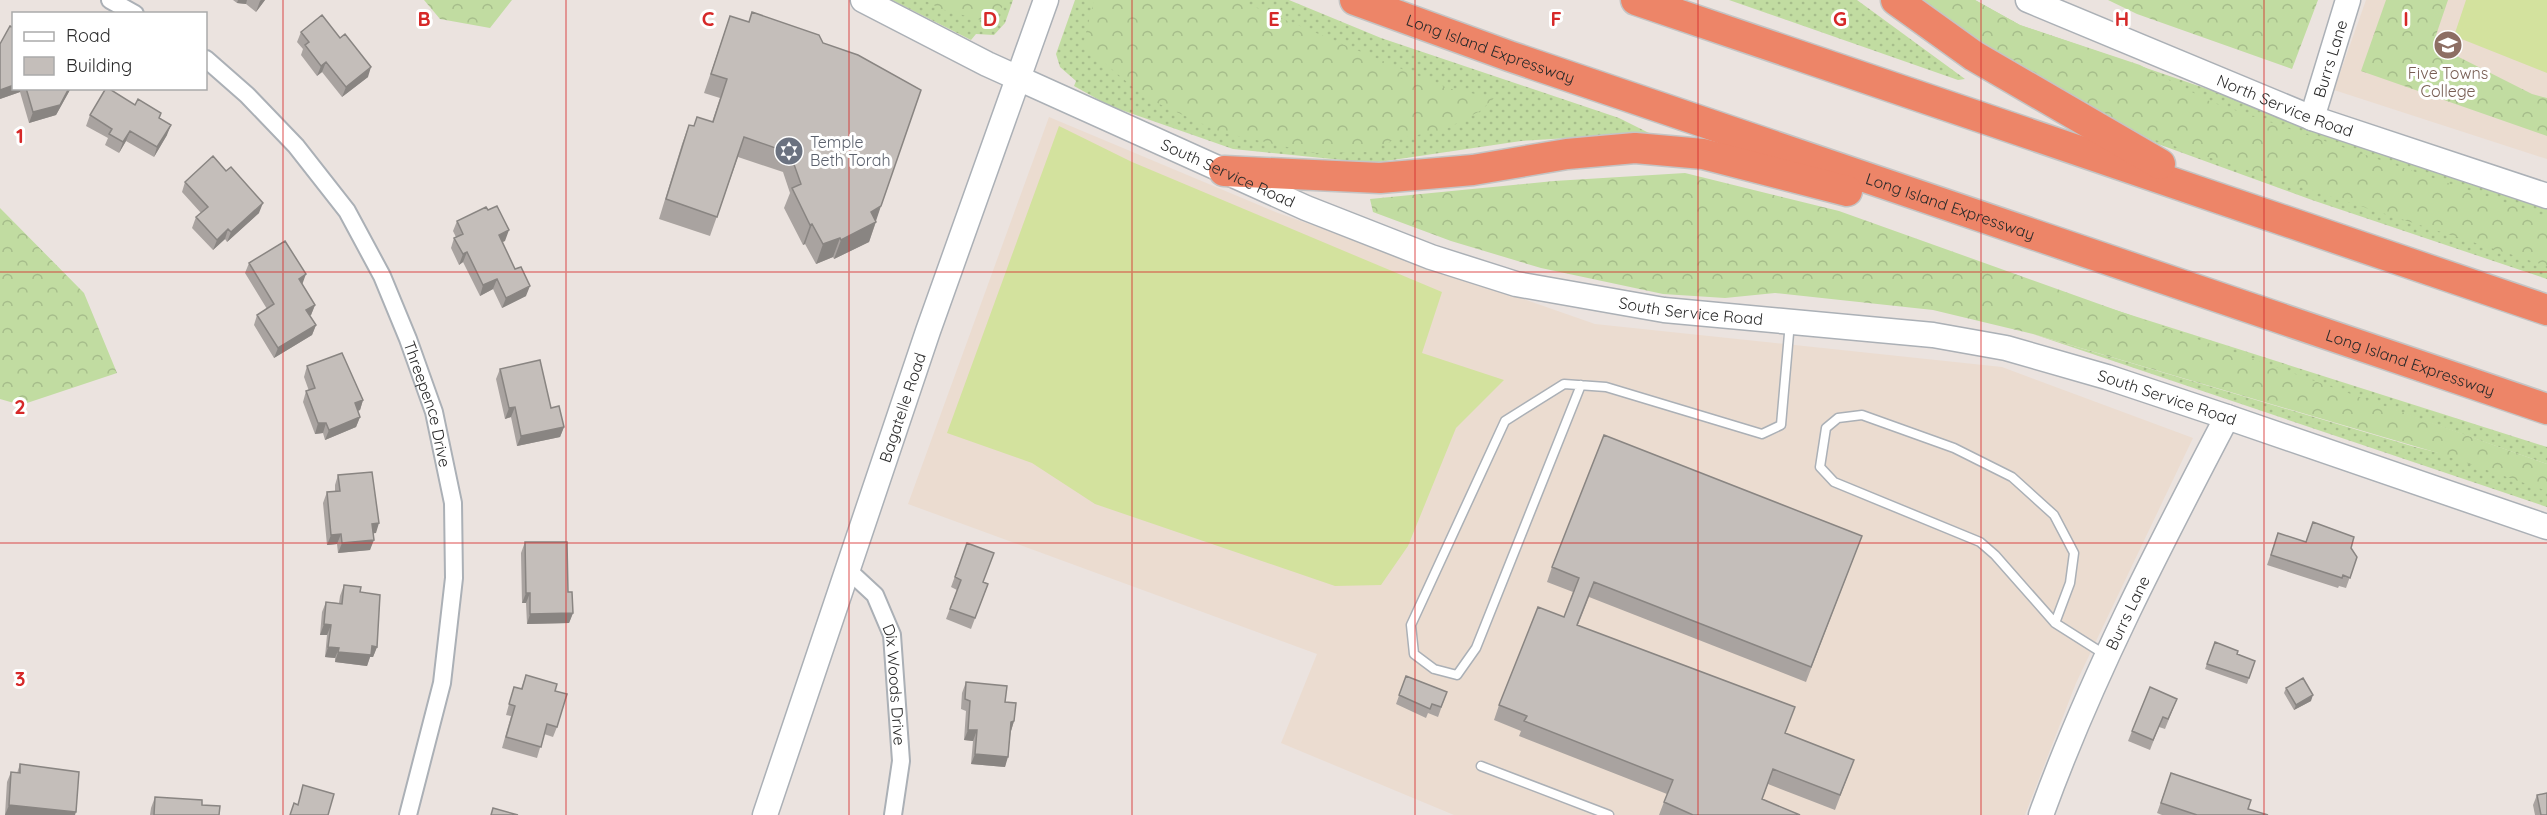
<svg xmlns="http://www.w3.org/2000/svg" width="2547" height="815" viewBox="0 0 2547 815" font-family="Quicksand,sans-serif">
	<defs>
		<pattern id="grass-dots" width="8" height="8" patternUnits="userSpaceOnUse" patternTransform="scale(1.5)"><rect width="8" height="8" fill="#c1dca1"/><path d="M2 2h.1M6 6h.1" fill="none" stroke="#a6bd8b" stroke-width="1.8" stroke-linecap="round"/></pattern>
		<pattern id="forest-crowns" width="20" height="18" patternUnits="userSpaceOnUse" patternTransform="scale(1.5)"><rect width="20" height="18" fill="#c1dca1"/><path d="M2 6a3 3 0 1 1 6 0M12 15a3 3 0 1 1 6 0" fill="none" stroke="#a6bd8b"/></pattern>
	</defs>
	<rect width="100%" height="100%" fill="#ebe3df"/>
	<path fill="#ebdcd0" d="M2366 0H2547V159L2334 90Z
		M1049 117 1278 213 1595 324 2002 367 2193 438 2076 683 2025 815H1454L1281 743 1317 654 908 504Z"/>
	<path fill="url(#grass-dots)" d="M892 0H1013L1005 23 994 35 976 34 971 40Z
		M1075 0H1289L1381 38 1619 118 1649 133 1521 141 1372 163 1233 149 1110 106 1074 86 1076 81 1060 67 1056 54Z
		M1729 0H1857L1965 79 1958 80Z
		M1975 0 2020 25 2547 205V279L2312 200 2158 144 1926 14Z
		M2071 296 2547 447V464Z
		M2033 334 2415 447 2547 479V507Z"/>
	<path fill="url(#forest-crowns)" d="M424 0H512L490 28 440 19Z
		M924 0H1009L988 22 941 9Z
		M1094 0H1238L1447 88 1494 98 1480 111 1444 130 1396 139 1366 152 1314 153 1220 132 1146 98 1083 45Z
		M1908 0H1975L2020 25 2140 65 2211 102 2547 217V266L2146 137 1926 14Z
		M2108 0H2318L2292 69 2137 14Z
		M2386 0H2448L2433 44 2532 94 2547 98V136L2361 71Z
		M1685 173 1839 211 2547 464V491L2438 453 2033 334 1933 310 1775 293 1725 298 1663 294 1541 268 1451 241 1373 212 1370 199 1554 181Z
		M0 208 84 293 117 373 21 405 0 399Z"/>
	<path fill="#d3e29e" d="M2466 0H2547V73L2454 36Z
		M1059 126 1132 162 1442 292 1422 353 1504 380 1456 428 1408 546 1381 585 1335 586 1095 504 1032 463 947 433Z"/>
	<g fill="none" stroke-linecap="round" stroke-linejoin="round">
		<g stroke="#abb0b6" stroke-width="11">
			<path id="lane" d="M1581 385 1476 648 1457 675 1434 669 1414 654 1411 625 1505 421 1564 384 1606 387 1762 434 1781 425 1790 322
				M2055 623 2070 583 2074 553 2054 515 2012 477 1954 448 1862 415 1838 418 1826 428 1820 467 1834 482 1980 542 1995 555 2055 623 2104 654
				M1481 766 1609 815"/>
		</g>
		<g stroke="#abb0b6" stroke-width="20">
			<g id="street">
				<path d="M110 0 135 14"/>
				<path id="s1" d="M206 59 247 95 296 146 347 211 382 276 408 339 434 412 453 503 454 578 442 683 408 815"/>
				<path id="s2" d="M848 570 875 595 892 635 901 761 893 815"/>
			</g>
		</g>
		<g stroke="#abb0b6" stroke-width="27">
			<g id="secondary">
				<path id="s3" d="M863 0 987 64 1306 208 1431 257 1516 284 1664 310 1933 335 2006 348 2107 377 2227 417 2547 527"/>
				<path id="s4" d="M2028 0 2312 118 2547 196"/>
				<path id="s5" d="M2312 118 2348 0"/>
				<path id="s6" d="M765 815 928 331 1046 0"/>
				<path id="s7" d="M2041 815C2091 677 2159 547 2227 417"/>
			</g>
		</g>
		<g stroke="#c4c4c4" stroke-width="33">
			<g id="highway">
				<path id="s8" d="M1355 0 1509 56 2547 409"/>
				<path d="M1636 0 2547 310"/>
				<path d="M1896 0 1974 56 2160 164"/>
				<path d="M1224 171 1380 178 1473 170 1567 154 1635 148 1703 154 1847 191"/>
			</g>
		</g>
		<use href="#lane" stroke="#fff" stroke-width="8"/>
		<use href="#street" stroke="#fff" stroke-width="16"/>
		<use href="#secondary" stroke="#fff" stroke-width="24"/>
		<use href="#highway" stroke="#ed8568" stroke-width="30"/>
	</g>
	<path fill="#a9a3a0" d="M233 0H265L256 12 246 4 237 3Z
		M730 16 875 221 876 222 869 242 834 259 833 257 816 264 805 244 803 245 784 208 790 193 783 172 738 157 710 236 659 219 682 144 689 125 694 126 712 122 720 98 704 93Z
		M301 32 368 77 342 97 322 72 317 76 301 55 303 49 297 42Z
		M0 44 14 88H71L56 115 29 123 20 92 0 99Z
		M135 105 160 118 167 135 154 157 126 141 119 153 105 145 108 138 86 126 90 115Z
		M185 182 259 213 227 242 225 239 213 250 192 228 196 217 201 213 182 192Z
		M457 221 505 241 502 242 526 296 502 308 493 289 480 296 463 262 459 265 451 248 454 238 456 237 453 231Z
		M249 263 302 284 315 305 311 315H310L316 325 312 335 274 358 254 325 257 315 267 309 245 273Z
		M307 366 363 400 360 410 358 411 360 417 356 427 325 440 323 433 315 434 303 402 306 391H309L304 377Z
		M500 369 551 408 564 427 560 437 517 446 511 417 505 419 496 379Z
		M338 475 376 533H373L370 550 338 553 337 544 327 545 323 503 327 492 335 491V485Z
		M2278 533 2306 542 2351 548 2357 557 2346 588 2339 586 2338 588 2267 565Z
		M1862 536 1806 682 1589 597 1578 625 1785 734 1854 760 1835 810 1768 784 1762 799 1800 815H1659L1667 794 1519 736 1521 731 1494 720 1499 705 1564 617 1573 592 1547 582 1552 567Z
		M525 542 568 592 573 613 569 623 527 624 526 603H522L521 553Z
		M967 543 983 582 988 584 971 629 946 619 957 590 951 587Z
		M344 585 360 592 377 647 373 657H370L367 666 335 662V658L325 657 327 635H320L322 612 326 602 339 603 340 596Z
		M2215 642 2237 654 2255 661 2247 684 2205 669Z
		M526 675 555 691 557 727 553 737 544 734 537 758 502 748 511 716 506 715 511 697 514 687 521 689Z
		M1406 676 1447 692 1438 717 1428 713 1426 718 1396 704Z
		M966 682 1005 702 1014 721 1011 731 1005 767 971 764 973 741 964 740 966 711 961 709 962 693Z
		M2286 688 2311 701 2294 710 2284 693Z
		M2177 699 2165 729 2159 727 2150 750 2128 741 2132 731Z
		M20 764 75 815H5L7 782 11 772 17 773Z
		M2171 773 2248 809 2268 815H2162L2157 813Z
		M2537 795 2547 815H2535L2533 805Z
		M155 797 202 805 219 815H150L151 808Z"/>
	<path fill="#898582" d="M238 0H247L246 4 237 3Z
		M261 0H265L256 12 260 1Z
		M326 62 322 72 317 76 321 66Z
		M371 67 368 77 342 97 346 87Z
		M14 85V88H21L20 92 0 99V90Z
		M69 88H71L56 115 29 123 33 112Z
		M171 125 167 135 154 157 157 147Z
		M130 131 126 141 119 153 123 142Z
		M263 203 259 213 227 242 231 232Z
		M881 206 869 242 834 259 841 240 871 212Z
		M812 224 805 244 803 245 810 225Z
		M228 229 225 239 213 250 217 240Z
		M509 230 505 241 495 245 499 235Z
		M840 238 833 257 816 264 823 244Z
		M467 252 463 262 459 265 463 254Z
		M306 274 302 285 299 279Z
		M497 279 493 289 480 296 483 285Z
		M530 286 526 296 502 308 506 298Z
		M315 305 311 315 303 320 306 310Z
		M316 325 312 335 274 358 278 348Z
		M363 400 360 410 351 413 355 403Z
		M515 407 511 417 505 419 509 408Z
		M360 417 356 427 325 440 329 430Z
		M318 423H326L323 433 315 434Z
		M564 427 560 437 517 446 521 436Z
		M379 523 376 533 369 534 372 524Z
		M341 534 337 544 327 545 331 535Z
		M374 540 370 550 338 553 342 543Z
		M526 593H530L526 603H522Z
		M573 613 569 623 527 624 530 614Z
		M324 624 331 625 327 635H320Z
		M372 646 377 647 373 657H370L367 666 335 662 338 652Z
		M328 647 339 648 335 658 325 657Z
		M2313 695 2311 701 2294 710 2296 705Z
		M1014 721 1011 731V722Z
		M968 730H977L973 741 964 740Z
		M975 754 1008 757 1005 767 971 764Z
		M9 805 76 812 75 815H5Z"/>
	<path fill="#c4beba" stroke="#898582" stroke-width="1.5" d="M752 12 819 35 823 43 858 55 921 90 881 206 871 212 876 222 841 240 840 238 823 244 812 224 810 225 792 188 801 184 790 153 744 137 717 217 666 199 689 125 694 126 697 117 713 122 727 79 711 74 730 16 749 22Z
		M322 15 340 38 345 34 371 67 346 87 326 62 321 66 305 45 309 42 301 32Z
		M10 26 14 28V85L0 90V44Z
		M26 88H69L60 105 33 112Z
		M106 88H108L135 105 138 99 161 113 159 118 171 125 157 147 130 131 123 142 109 134 112 129 90 115Z
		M213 156 226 171 231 167 263 203 231 232 228 229 217 240 196 217 208 207 185 182Z
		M497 206 509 230 499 235 515 269 521 267 530 286 506 298 497 279 483 285 467 252 463 254 454 238 463 234 457 221 486 207 488 210Z
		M285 241 306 274 299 279 315 305 306 310 316 325 278 348 257 315 274 304 249 263Z
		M342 353 363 400 355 403 360 417 329 430 326 423H318L306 391 315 388 307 366Z
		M540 360 551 408 559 406 564 427 521 436 515 407 509 408 500 369Z
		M1604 435 1862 536 1811 667 1594 582 1577 625 1795 707 1785 733 1854 760 1840 795 1773 769 1762 799 1800 815H1693L1664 802 1673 780 1524 721 1527 716 1499 705 1538 607 1564 617 1579 578 1552 567Z
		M372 472 379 523 372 524 374 540 342 543 341 534 331 535 327 492 340 491 338 475Z
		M2313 522 2354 537 2351 548 2357 557 2350 578 2343 575 2342 578 2271 555 2278 533 2306 542Z
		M525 542H567L568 592H572L573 613 530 614V593H526Z
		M967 543 994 553 983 582 988 584 975 618 950 609 961 580 955 577Z
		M344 585 361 587 360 592 380 595 377 647 372 646 371 655 338 652 339 648 328 647 331 625 324 624 326 602 342 604Z
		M2215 642 2238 651 2237 654 2255 661 2249 678 2207 664Z
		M526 675 557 684 555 691 567 694 557 727 547 724 541 747 506 737 515 706 509 704 514 687 522 689Z
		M1406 676 1447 692 1441 707 1432 704 1430 709 1399 695Z
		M2303 678 2313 695 2296 705 2286 688Z
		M966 682 1007 686 1005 702 1016 703 1014 721 1011 722 1008 757 975 754 977 730H968L970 701 965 699Z
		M2150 687 2177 699 2168 719 2163 717 2153 740 2132 731Z
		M20 764 79 772 76 812 9 805 11 772 20 773Z
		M2171 773 2251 800 2248 809 2268 815H2197L2161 803Z
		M303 785 334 794 328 815H290L294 803 298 805Z
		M2547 793V815H2541L2537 795Z
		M155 797 202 800V805L220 806 219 815H154Z
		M493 808 518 815H491Z"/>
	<path fill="none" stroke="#d62828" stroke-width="1.5" stroke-opacity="0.55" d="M283 0V815M566 0V815M849 0V815M1132 0V815M1415 0V815M1698 0V815M1981 0V815M2264 0V815M0 272H2547M0 543H2547"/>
	<defs>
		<g id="university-disc" transform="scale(1.5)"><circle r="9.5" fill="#8d6e63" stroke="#fff"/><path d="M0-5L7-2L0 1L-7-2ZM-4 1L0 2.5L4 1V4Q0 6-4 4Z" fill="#fff"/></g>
		<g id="synagogue-disc" transform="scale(1.5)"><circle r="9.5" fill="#6b7280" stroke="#fff"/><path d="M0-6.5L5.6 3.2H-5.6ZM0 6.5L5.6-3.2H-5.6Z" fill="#fff"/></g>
	</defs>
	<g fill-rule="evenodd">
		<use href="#university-disc" x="2448" y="45"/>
		<use href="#synagogue-disc" x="789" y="151"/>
	</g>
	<g text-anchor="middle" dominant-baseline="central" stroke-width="6" stroke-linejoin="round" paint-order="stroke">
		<g font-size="16" fill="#2b2b2b" stroke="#fff">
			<text stroke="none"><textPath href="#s8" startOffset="144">Long Island Expressway</textPath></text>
			<text stroke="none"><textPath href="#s5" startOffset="62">Burrs Lane</textPath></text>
			<text stroke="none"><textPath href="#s4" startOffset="278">North Service Road</textPath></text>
			<text stroke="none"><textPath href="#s3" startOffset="404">South Service Road</textPath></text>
			<text stroke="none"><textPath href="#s8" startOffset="630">Long Island Expressway</textPath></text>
			<text stroke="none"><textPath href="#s3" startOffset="890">South Service Road</textPath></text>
			<text stroke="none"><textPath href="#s8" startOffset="1116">Long Island Expressway</textPath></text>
			<text stroke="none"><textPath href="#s3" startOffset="1376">South Service Road</textPath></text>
			<text stroke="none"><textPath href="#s1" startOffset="418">Threepence Drive</textPath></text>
			<text stroke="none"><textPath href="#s6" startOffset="430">Bagatelle Road</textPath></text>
			<text stroke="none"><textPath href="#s7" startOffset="220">Burrs Lane</textPath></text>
			<text stroke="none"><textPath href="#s2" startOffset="130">Dix Woods Drive</textPath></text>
		</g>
		<g font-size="16" fill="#785e54" stroke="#fff">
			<text x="2448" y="73">Five Towns<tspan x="2448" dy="18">College</tspan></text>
		</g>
		<g font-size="16" fill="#5b616d" stroke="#fff" text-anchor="start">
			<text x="810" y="142">Temple<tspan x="810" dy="18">Beth Torah</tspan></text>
		</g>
	</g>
	<g font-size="20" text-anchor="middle" font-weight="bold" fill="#d62828" stroke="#fff" stroke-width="6" stroke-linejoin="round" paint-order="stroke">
		<text x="424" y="26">B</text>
		<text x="708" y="26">C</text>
		<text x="990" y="26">D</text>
		<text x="1274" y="26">E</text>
		<text x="1556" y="26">F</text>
		<text x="1840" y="26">G</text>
		<text x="2122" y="26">H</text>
		<text x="2406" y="26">I</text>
		<text x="20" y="143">1</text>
		<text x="20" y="414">2</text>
		<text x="20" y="686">3</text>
	</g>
	<rect x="12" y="12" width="195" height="78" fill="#ffffff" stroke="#aaaaaa" stroke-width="1.5"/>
	<rect x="24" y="32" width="30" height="9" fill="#ffffff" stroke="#aaaaaa" stroke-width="1.5"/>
	<text x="66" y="42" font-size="18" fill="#2b2b2b">Road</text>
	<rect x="24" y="57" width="30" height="18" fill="#c4beba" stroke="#aaaaaa" stroke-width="1.5"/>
	<text x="66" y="72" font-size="18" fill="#2b2b2b">Building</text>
</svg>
